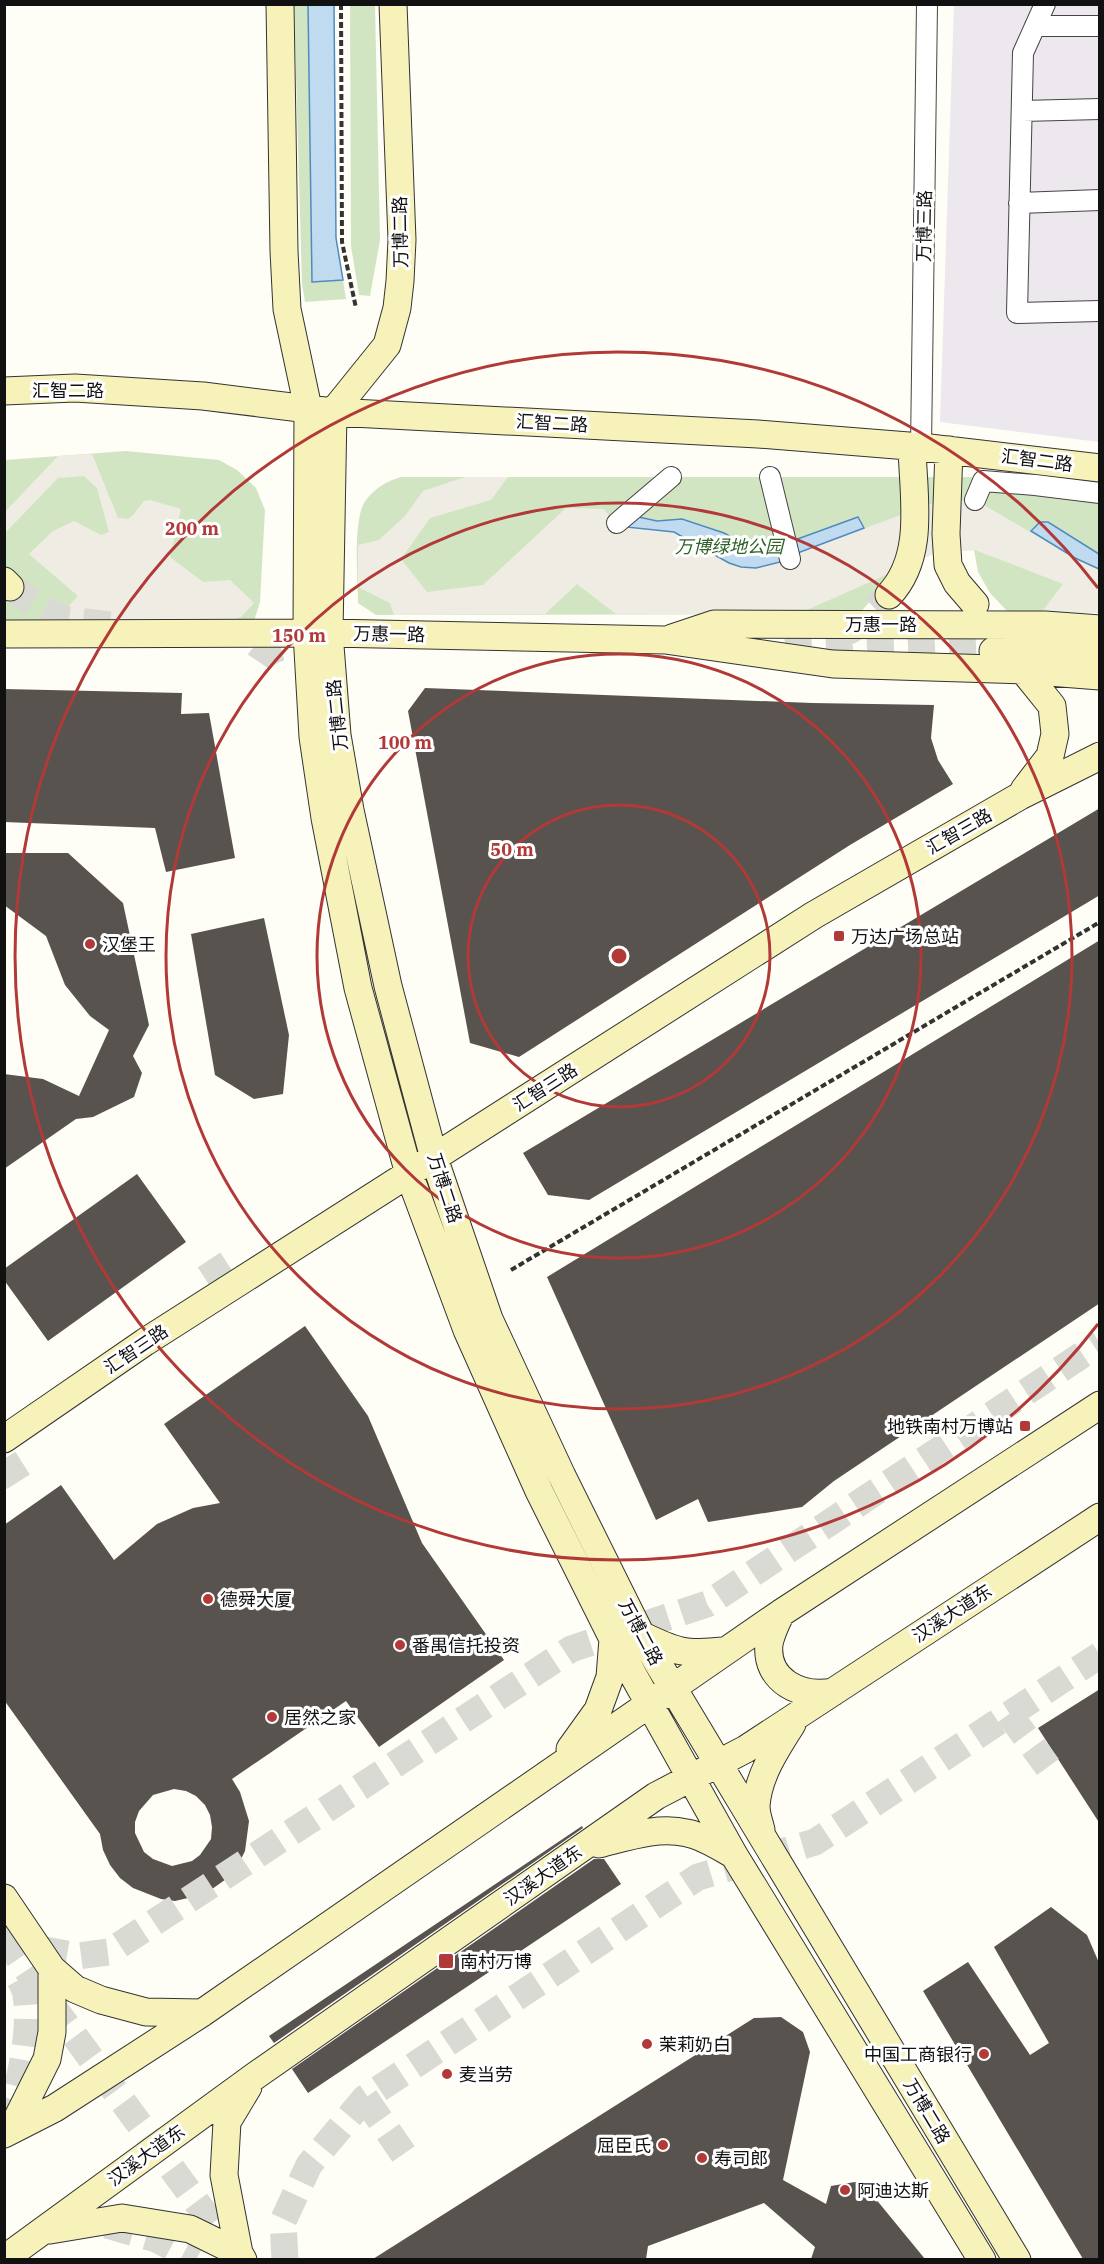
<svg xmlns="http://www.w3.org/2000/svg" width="1104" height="2264" viewBox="0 0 1104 2264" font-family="'IBM Plex Serif','Noto Sans SC',serif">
	<rect width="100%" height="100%" fill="#fefdf6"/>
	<path fill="#ede7ee" d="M954 5H1099V442L940 422Z"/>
	<path fill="#d2e5c2" d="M294 5H308L312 282 343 280 346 299 305 302 302 284Z
		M350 5H375L380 240 370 296 359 295 351 246Z
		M126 451 219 460 237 470 256 488 265 510 260 602 254 621 5 624V460Z
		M401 477H1031L1099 485V613H1041L1007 611 990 593 978 572 974 550 935 553 897 570 859 614 376 615 358 603C358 580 352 518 366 500 375 488 387 481 401 477Z"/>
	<path fill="#efede3" d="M92 454 118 518 128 519 133 515 144 501 150 500 181 509 170 557 203 582 230 580 254 603 241 617 227 623 55 621 78 596 29 554 53 531 74 521 101 535 109 532 97 488 84 476 58 478 5 533 4 513 58 456Z
		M465 477H508L491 500 430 518 401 559 427 592 483 585 566 508 603 509 617 523 626 527 674 532 729 563 795 554 936 502 975 500 1075 558 1099 569V613H1041L1063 584 975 550 935 553 798 614H616L577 584 545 614 394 615 390 603 358 587V545L379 540 405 516 423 491Z"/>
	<path fill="#c0dbf0" stroke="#508bbe" stroke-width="1.5" d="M308 5H334L336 238 343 280 312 282Z
		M634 516 657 521 682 519 724 533 756 550 778 546 784 561 756 568 741 567 729 563 674 532 626 527Z
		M858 517 864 528 795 554 792 541Z
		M1040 522H1048L1099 554V569L1075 558 1031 531Z"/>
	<path fill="#58534e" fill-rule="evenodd" d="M425 688 812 703 934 705 931 738 938 760 953 784 850 845 519 1057 470 1043 408 711Z
		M4 689 182 693 181 714 209 713 235 858 166 872 155 828 4 822Z
		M1100 808V895L589 1200 548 1195 523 1153Z
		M4 853H68L123 903 149 1025 133 1056 142 1073 134 1097 93 1117 76 1119 4 1169V1074L43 1079 79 1096 109 1030 90 1016 65 985 46 936 4 905Z
		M264 918 289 1035 283 1094 254 1099 215 1075 191 934Z
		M1100 940V1303L834 1481 802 1507 708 1522 698 1499 656 1520 547 1277Z
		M137 1174 186 1242 48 1341 4 1280V1269Z
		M305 1326 368 1416 422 1543 504 1660 379 1747 346 1701 232 1779 240 1792 249 1821 245 1851 238 1865 229 1877 205 1894 175 1901 161 1899 133 1888 120 1878 110 1865 103 1850 100 1834 4 1700V1525L61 1485 114 1560 157 1524 193 1508 220 1503 164 1424ZM174 1789 186 1791 196 1796 205 1805 210 1815 212 1827 211 1839 200 1855 192 1861 172 1866 153 1859 144 1852 135 1833V1822L139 1811 153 1795Z
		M1100 1689V1824L1038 1728Z
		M582 1826 583 1828 274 2043 269 2036Z
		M594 1859H604L621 1884 308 2093 292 2069Z
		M1051 1907 1087 1935 1100 1965V2259H1083L923 1991 968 1962 1030 2055 1049 2043 994 1947Z
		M781 2017 803 2032 810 2052 783 2180 826 2204 831 2186 861 2181 925 2259H811L815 2247 764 2203 648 2246 646 2259H373L754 2018Z"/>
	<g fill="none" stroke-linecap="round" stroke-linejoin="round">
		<path stroke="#dadad4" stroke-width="27" stroke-dasharray="27 14" stroke-linecap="butt" d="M10 587 32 602 63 619 110 625
			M843 634 851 630 889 595
			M785 650 1020 640
			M259 662C273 641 302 646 324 646
			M209 1260 234 1298
			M4 1459 23 1489
			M1009 1714 1048 1767
			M4 1931 39 1949 79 1956 109 1952 571 1649 707 1604 1100 1343
			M4 1936 35 1982 217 2230 234 2257
			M365 2098 407 2159
			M4 2125C19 2093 32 2030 26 1995 25 1987 18 1977 14 1969
			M107 2225 156 2239 196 2260
			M285 2260 283 2221 309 2165 365 2098 698 1877 815 1842 1100 1655"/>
		<g stroke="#444" stroke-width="22">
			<path id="street" d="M1045 4 1023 53 1017 313 1100 311
				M1035 26H1100
				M1022 111 1100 109
				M1019 203 1100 200
				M921 447 927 4
				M770 477 790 559
				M975 500 983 481 1035 485 1100 493
				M617 523 671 477"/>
		</g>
		<g stroke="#333" stroke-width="29">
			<path id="secondary" d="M280 4 284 251 287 309 308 408 307 633 313 737 325 818 358 988 409 1174 467 1330 539 1491 613 1639 734 1855 982 2260
				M393 4 402 240 400 281 397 308 387 345 333 412 329 633 337 735 350 810 388 986 434 1158 489 1319 562 1476 641 1635 1017 2260
				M4 391 75 388 203 396 333 412 758 434 921 447 1100 468
				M949 450 946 534 948 565 957 583 975 604
				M4 581 10 587
				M889 595C926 556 913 496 912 447
				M4 634 329 633 665 640 833 664 1023 670 1100 676
				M672 638 714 624 1045 625 1100 629
				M993 651H1055L1100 655
				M1023 670 1052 706 1055 734 1050 756 1024 790
				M4 1439 145 1342 814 915 1020 796 1100 756
				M781 1613C776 1623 771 1633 769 1644 765 1681 801 1698 833 1692
				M641 1635C676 1652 685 1655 723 1651
				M570 1749 598 1710 610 1677 613 1639
				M761 1830C759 1822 756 1814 756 1806 758 1776 776 1749 792 1724
				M599 1844C627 1837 658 1826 687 1833 703 1836 720 1847 734 1855
				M4 1898 52 1969 75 1989 101 2000 146 2012 202 2013
				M12 2129 47 2059 52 2032V1969
				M4 2134 55 2108 202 2013 781 1613 1100 1405
				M50 2230 122 2218 190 2229 239 2253
				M4 2259 255 2076 656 1796 746 1749 1100 1517
				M243 2260 239 2253 224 2175 227 2122 248 2087"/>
		</g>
		<path stroke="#333" stroke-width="4" stroke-dasharray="6 3" stroke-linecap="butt" d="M341 4 342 242 356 308
			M511 1270 1100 922"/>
		<use href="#street" stroke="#fff" stroke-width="20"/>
		<use href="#secondary" stroke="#f6f2b9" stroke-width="27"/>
	</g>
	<g fill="none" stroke="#b13a39" stroke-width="3">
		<circle cx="619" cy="956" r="151"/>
		<circle cx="619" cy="956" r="302"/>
		<circle cx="619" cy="956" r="453"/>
		<path d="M1098 1324A604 604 0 1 1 1098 588"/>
	</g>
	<g fill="#b13a39" stroke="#fff" stroke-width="2">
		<rect x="833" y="930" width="12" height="12" rx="3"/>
		<circle cx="90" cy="944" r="6"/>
		<rect x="1019" y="1420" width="12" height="12" rx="3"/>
		<circle cx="208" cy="1599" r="6"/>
		<circle cx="400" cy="1645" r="6"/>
		<circle cx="272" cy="1717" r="6"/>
		<rect x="438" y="1953" width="16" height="16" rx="3"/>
		<circle cx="647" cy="2044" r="6"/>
		<circle cx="984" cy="2054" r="6"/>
		<circle cx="447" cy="2074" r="6"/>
		<circle cx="663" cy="2145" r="6"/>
		<circle cx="702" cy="2158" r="6"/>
		<circle cx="845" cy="2190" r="6"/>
	</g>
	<g text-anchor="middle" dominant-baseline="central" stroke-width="6" stroke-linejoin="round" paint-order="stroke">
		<g font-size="18" fill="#111" stroke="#fff">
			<text transform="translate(924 226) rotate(-89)">万博三路</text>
			<text transform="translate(400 232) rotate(-91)">万博二路</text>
			<text x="68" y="390">汇智二路</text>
			<text transform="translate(552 423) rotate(3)">汇智二路</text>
			<text transform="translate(1037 460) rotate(7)">汇智二路</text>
			<text x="881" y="624">万惠一路</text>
			<text transform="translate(389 634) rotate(1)">万惠一路</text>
			<text transform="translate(337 715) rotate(-96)">万博二路</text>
			<text transform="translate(959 831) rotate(-30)">汇智三路</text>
			<text transform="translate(545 1087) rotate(-33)">汇智三路</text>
			<text transform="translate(445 1188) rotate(72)">万博二路</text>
			<text transform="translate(136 1349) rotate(-34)">汇智三路</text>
			<text transform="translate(952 1613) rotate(-33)">汉溪大道东</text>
			<text transform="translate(641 1632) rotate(62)">万博二路</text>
			<text transform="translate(543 1875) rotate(-35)">汉溪大道东</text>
			<text transform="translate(927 2111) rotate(59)">万博二路</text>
			<text transform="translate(146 2155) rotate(-36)">汉溪大道东</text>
		</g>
		<g font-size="18" font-style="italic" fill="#306228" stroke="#fff">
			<text x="729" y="546">万博绿地公园</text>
		</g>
		<g font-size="18" fill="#111" stroke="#fff" text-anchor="start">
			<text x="851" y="936">万达广场总站</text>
			<text x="102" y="944">汉堡王</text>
			<text x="1013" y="1426" text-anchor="end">地铁南村万博站</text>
			<text x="220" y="1599">德舜大厦</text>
			<text x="412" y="1645">番禺信托投资</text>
			<text x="284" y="1717">居然之家</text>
			<text x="460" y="1961">南村万博</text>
			<text x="659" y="2044">茉莉奶白</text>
			<text x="972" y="2054" text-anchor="end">中国工商银行</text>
			<text x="459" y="2074">麦当劳</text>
			<text x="651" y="2145" text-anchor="end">屈臣氏</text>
			<text x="714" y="2158">寿司郎</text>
			<text x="857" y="2190">阿迪达斯</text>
		</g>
	</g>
	<circle cx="619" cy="956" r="9" fill="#b13a39" stroke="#fff" stroke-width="3"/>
	<g font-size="18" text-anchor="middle" font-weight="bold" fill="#b13a39" stroke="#fff" stroke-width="6" stroke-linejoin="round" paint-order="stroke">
		<text x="192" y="535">200 m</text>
		<text x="299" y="642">150 m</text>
		<text x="405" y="749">100 m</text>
		<text x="512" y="856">50 m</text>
	</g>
	<rect width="1104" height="2264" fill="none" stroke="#111111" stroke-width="12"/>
</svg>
